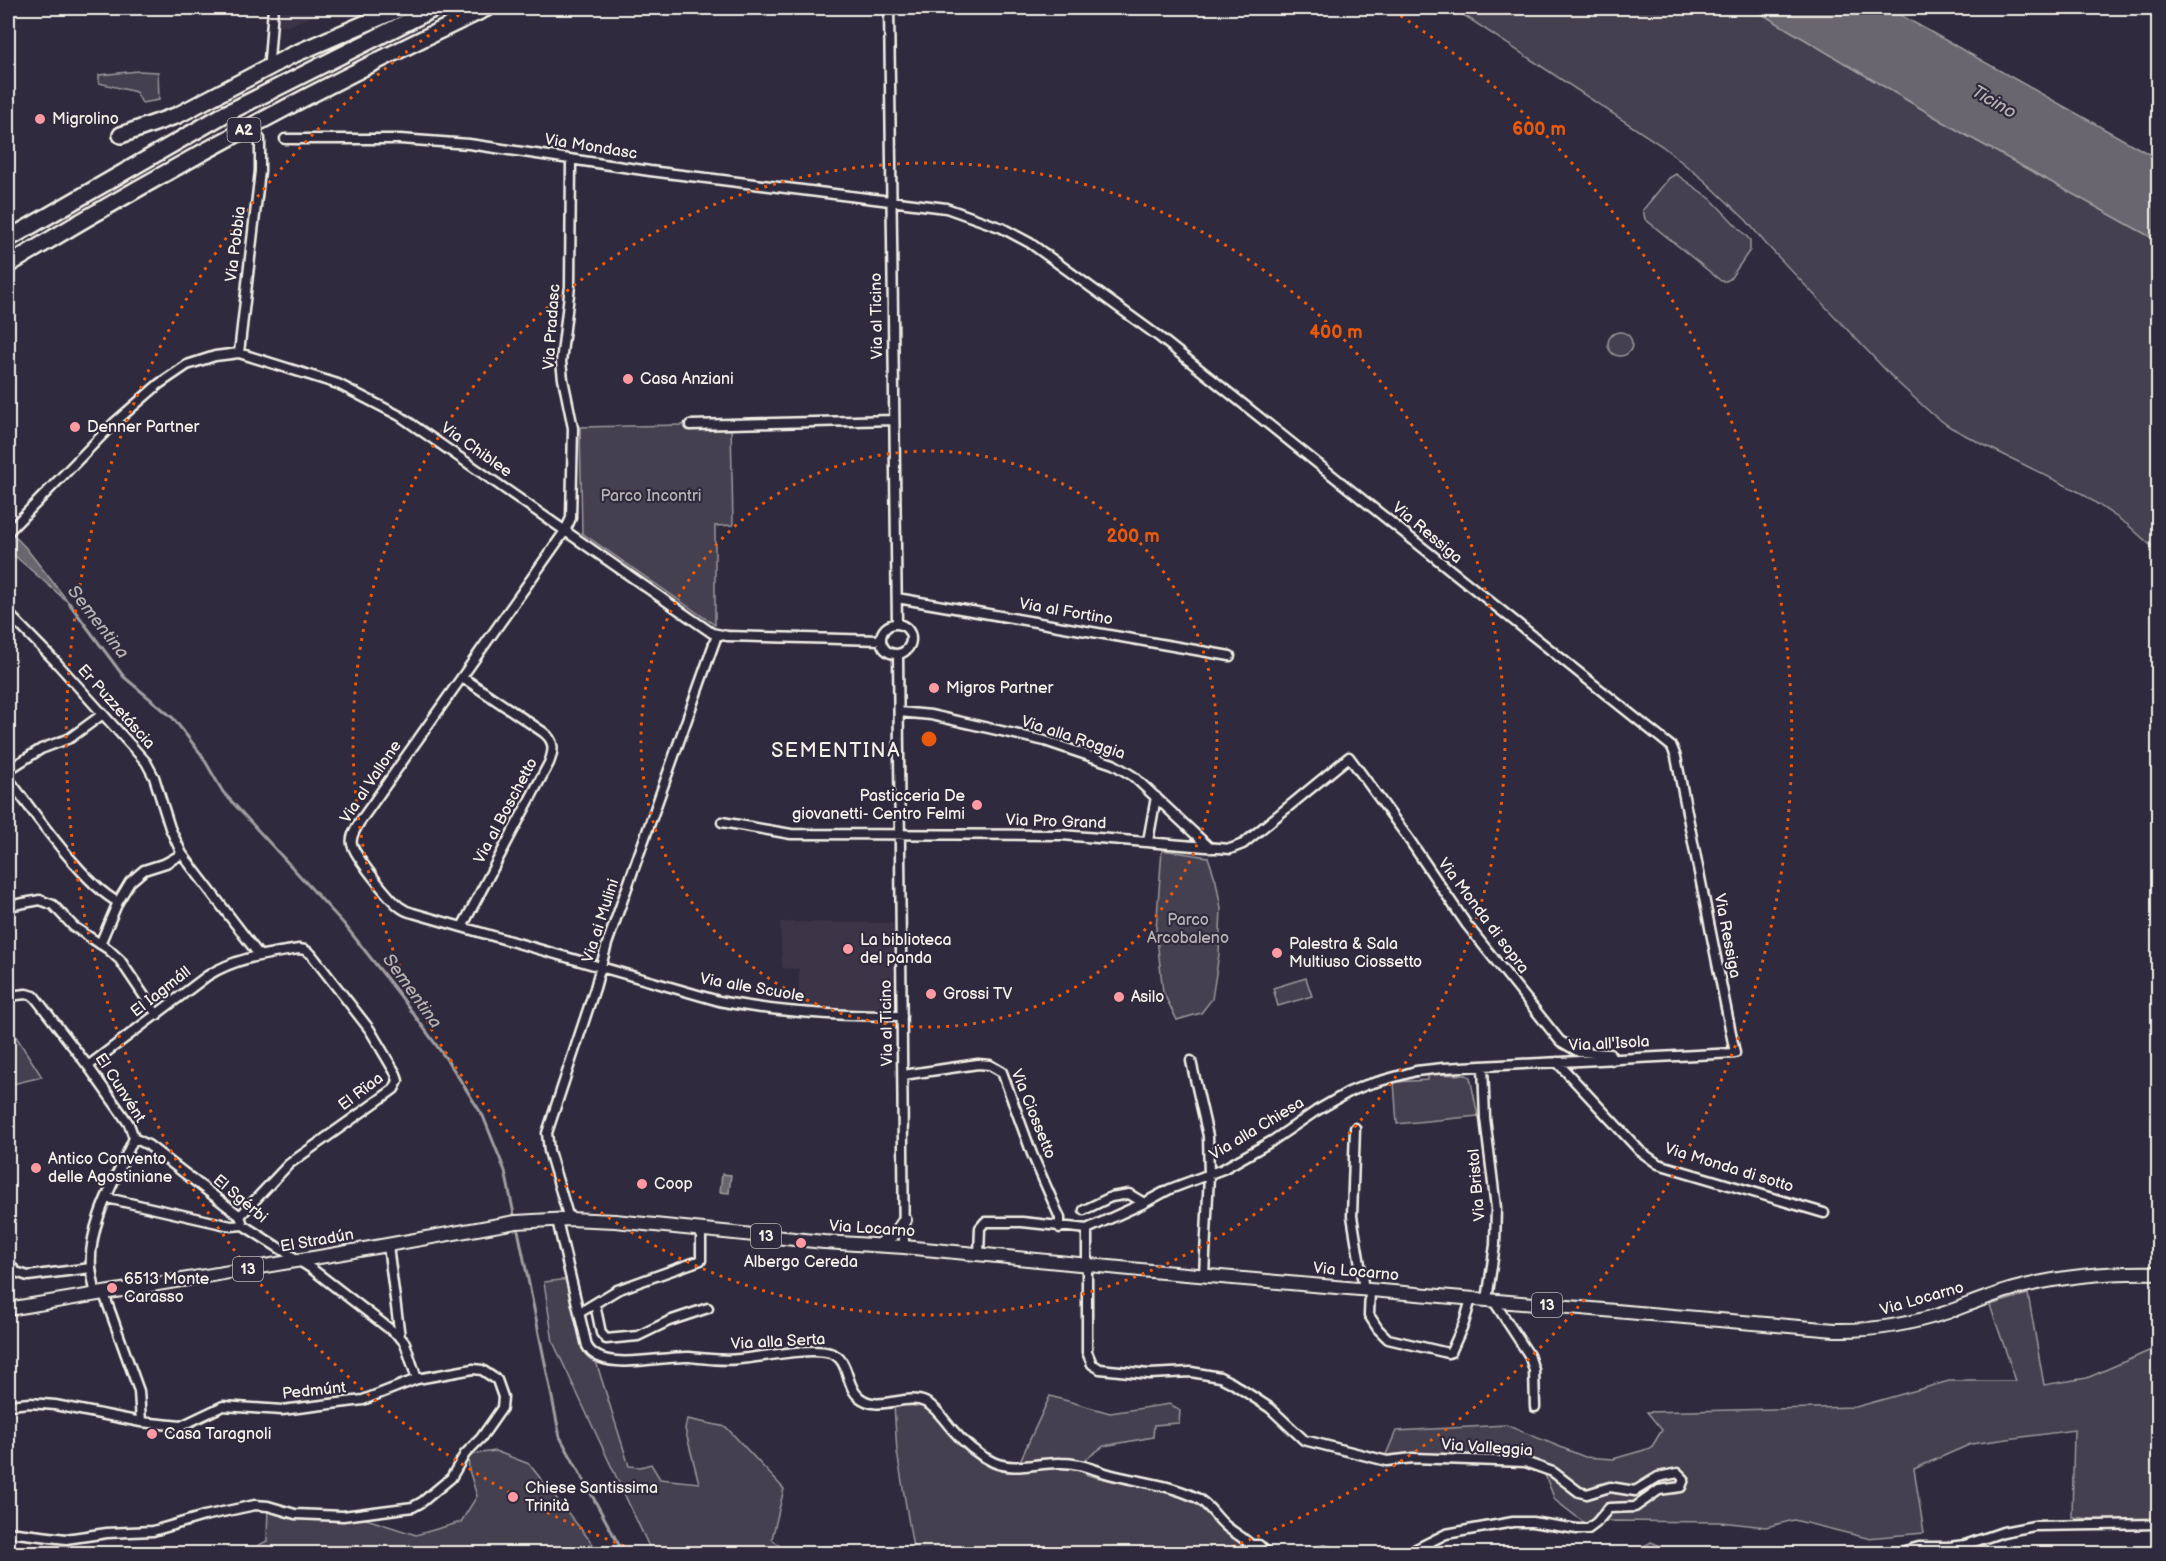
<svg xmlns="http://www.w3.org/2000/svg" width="2166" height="1561" viewBox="0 0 2166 1561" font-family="'Balsamiq Sans',sans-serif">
	<rect width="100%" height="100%" fill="#2f2a3d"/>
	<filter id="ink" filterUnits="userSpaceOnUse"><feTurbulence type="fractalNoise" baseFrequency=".0167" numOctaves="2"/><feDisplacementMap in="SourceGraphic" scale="12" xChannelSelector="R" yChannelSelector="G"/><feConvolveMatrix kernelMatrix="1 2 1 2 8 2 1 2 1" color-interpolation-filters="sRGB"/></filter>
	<g filter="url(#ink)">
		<path fill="#3b3647" d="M281 8H331L288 26H279Z
			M780 922 894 923 893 986 890 1001 883 1006 867 1010 799 1008V969L782 968Z"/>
		<path fill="#454050" stroke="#9c989c" stroke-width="1.5" d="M1453 8H1752L1964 134 2158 241V552L2128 525 2081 493 1982 444 1950 427 1932 414 1897 382 1766 244 1746 220 1705 181 1662 146Z
			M138 71 158 72 159 100 142 103 136 92 99 83V75Z
			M1676 174 1711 199 1750 240V250L1730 279 1726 281H1721L1645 219 1643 210 1669 178Z
			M1608 344a12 12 0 1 1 24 0a12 12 0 1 1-24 0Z
			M731 424 733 525 715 526V625L582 533 580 427Z
			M1162 850 1208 857 1216 881 1221 908 1219 954 1212 999 1201 1013 1177 1020 1163 992 1156 930Z
			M1306 978 1312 996 1278 1006 1273 988Z
			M8 1024 42 1077 8 1085Z
			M1428 1074 1466 1075 1470 1077 1478 1116 1397 1124 1394 1082 1428 1080Z
			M570 1279 629 1466 640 1467 651 1464 660 1479 699 1483 685 1429 687 1419 726 1427 784 1489 772 1539 788 1553H652L553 1342 544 1282Z
			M2028 1294 2044 1385 2087 1378 2158 1347V1526L2072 1517 2074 1430 1971 1444 1914 1469 1924 1533 1867 1538 1794 1520 1766 1527 1720 1522 1608 1521 1595 1527 1586 1524 1555 1500 1540 1462 1526 1458 1511 1457H1385L1396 1431 1506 1425 1585 1457 1613 1459 1651 1448 1662 1430 1647 1412 1856 1407 1949 1381H2016L1990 1305Z
			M1050 1396 1110 1413 1170 1404 1180 1411 1179 1423 1154 1425 1153 1437 1104 1446 1086 1459 1085 1474C1107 1482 1131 1482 1154 1487 1194 1495 1212 1515 1240 1541L1243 1548 1242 1554H876L913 1548 897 1452 894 1405 925 1406 994 1466 1019 1463Z
			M495 1451 529 1464 600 1553 242 1554 267 1541 268 1506 277 1510 354 1515 416 1535 461 1522 477 1496 469 1470 468 1455Z
			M1651 1542 1673 1551V1553H1632Z
			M2158 1546V1553H2119Z"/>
		<path fill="#6a6670" stroke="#a19ea0" stroke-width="1.5" d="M1752 8H1888L2158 159V241L1964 134Z
			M8 529 26 548 70 604 8 550Z
			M722 1174 731 1175 729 1193 720 1192Z"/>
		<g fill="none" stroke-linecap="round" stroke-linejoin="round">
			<path stroke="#a19ea0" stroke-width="3" d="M69 603 124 677 173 718 201 754 223 792 344 924 399 994 450 1064 483 1116 505 1171 515 1219
				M517 1225 560 1437 624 1554"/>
			<path stroke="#4d4857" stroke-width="8" stroke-dasharray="8 4" stroke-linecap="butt" d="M260 139 268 66"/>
			<g stroke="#f4f1e8" stroke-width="13">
				<path id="street" d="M889 8 897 624
					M2154 8 2158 10
					M269 60 273 8
					M285 139H400L469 144 650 171 946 208 1002 228 1030 243 1158 336 1672 747 1676 757 1735 1053 1443 1068 1416 1071 1366 1085 1349 1092 1316 1111 1272 1141 1223 1169 1170 1189 1144 1203 1087 1229V1352L1092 1364 1100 1369 1149 1374 1191 1372 1220 1377 1232 1383 1270 1408 1304 1440 1387 1461 1413 1458 1525 1462 1553 1472 1579 1492 1587 1494 1610 1487 1635 1491 1658 1477 1678 1473 1684 1479 1681 1487 1659 1490 1635 1507 1609 1508 1596 1523 1588 1529H1577L1532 1522H1513L1446 1534 1406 1554
					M571 160 570 286 561 362 563 379 573 428 571 518 565 531 359 823C356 829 350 837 352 844 354 855 390 900 400 907 404 910 408 912 413 913L719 1001C780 1013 840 1016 902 1016
					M239 353 260 171V139
					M690 425 894 420
					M8 532 114 423 159 384 187 365 215 356 239 353 338 384 400 416 712 633 727 636 881 640
					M897 598 1230 656
					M8 613 55 661 146 762 154 777 170 828 182 854 259 955
					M881 639a15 15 0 1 1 30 0a15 15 0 1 1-30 0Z
					M898 654 904 1247
					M899 712 931 715 1045 741 1113 764 1133 776 1210 848
					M8 770 41 749 70 738 103 714
					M8 778C31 809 85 886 118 902
					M722 822 791 834 1062 835 1230 849 1243 844 1349 757 1406 835 1467 925 1560 1041 1579 1052 1610 1054 1613 1060
					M1148 841 1156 797
					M8 906 40 900 53 905 74 927 108 949 120 960 157 1015
					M462 927 549 763C554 750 555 741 543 732L462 677
					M100 944 118 902 130 882 144 870 166 863 182 854
					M8 996 26 994 34 996 88 1066 129 1124 134 1138C117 1177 88 1222 91 1267 92 1276 94 1286 96 1295
					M1191 1061 1208 1136 1209 1175 1204 1275
					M1557 1062 1640 1151 1658 1164 1824 1213
					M88 1066 207 976C235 958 266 954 299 949L305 950 311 954 370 1030 396 1074 398 1081 394 1089 383 1097 289 1164 240 1216
					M1483 1066 1485 1118 1496 1208 1495 1245 1487 1300
					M903 1075 978 1064 990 1065 1002 1072 1032 1154 1060 1218V1228
					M1355 1128 1352 1216 1364 1289
					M134 1138 148 1145 231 1209 240 1216 243 1225 312 1269 400 1337 405 1343 417 1379
					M107 1198 231 1226 243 1225
					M1084 1210 1111 1197 1129 1194 1144 1203
					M569 1219 549 1151 547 1133 595 988 607 944 717 635
					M557 1220 587 1346C601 1374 664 1355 690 1357 707 1359 723 1361 740 1359 763 1357 810 1347 830 1353 850 1358 845 1386 859 1397 878 1413 905 1393 925 1402 936 1407 943 1419 951 1428 962 1441 978 1455 993 1462 1015 1472 1038 1462 1061 1463 1080 1463 1091 1469 1109 1474 1138 1482 1169 1484 1197 1498 1210 1505 1215 1517 1226 1526 1234 1533 1243 1537 1251 1545
					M388 1246 400 1337
					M979 1255 980 1228 985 1222H1022L1087 1229
					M8 1262 16 1272 28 1276 91 1268
					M1370 1290 1369 1315 1378 1329 1388 1339 1448 1353 1451 1352 1464 1323 1471 1299
					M104 1294 139 1391 141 1422
					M1493 1300 1529 1355 1534 1370 1535 1407
					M595 1304 601 1333 606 1339 638 1336 669 1321 708 1308
					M579 1313 617 1290 701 1260V1230
					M8 1405 30 1403 55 1405 141 1422 181 1426 223 1406 282 1410 363 1400 417 1379 473 1369 482 1370 497 1380 503 1397 502 1408 481 1438 465 1454 451 1478 422 1502 413 1507 343 1516 295 1514 268 1506 255 1505 204 1516 153 1531 107 1533 66 1539 8 1532
					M1251 1545H1259L1268 1554
					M1250 1554 1251 1545
					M1307 1554 1325 1551 1340 1554
					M1894 1554 1919 1547H1949L1965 1545 2003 1532 2034 1526 2158 1524"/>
			</g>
			<g stroke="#f4f1e8" stroke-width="16">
				<path id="primary" d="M880 1245 899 1229 905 1220
					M8 1309 331 1255 516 1222 569 1219 615 1221 824 1242 904 1247 1151 1271 1835 1330C1874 1331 1911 1324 1948 1312 1970 1304 1991 1295 2013 1289 2060 1276 2109 1272 2158 1273"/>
			</g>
			<g stroke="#f4f1e8" stroke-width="20">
				<path id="highway" d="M121 135 178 115 290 56 401 8
					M8 239 225 114 435 8
					M8 265C163 171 322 85 487 8"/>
			</g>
			<use href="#street" stroke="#2f2a3d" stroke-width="8"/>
			<use href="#primary" stroke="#2f2a3d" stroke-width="12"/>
			<use href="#highway" stroke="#2f2a3d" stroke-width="15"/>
		</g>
	</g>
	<g fill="none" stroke="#e8590c" stroke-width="3" stroke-dasharray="3 6">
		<circle cx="929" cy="739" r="288"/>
		<circle cx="929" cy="739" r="576"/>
		<path d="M641 1552A863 863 0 0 1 465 11M1393 11A863 863 0 0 1 1217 1552"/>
	</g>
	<g fill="#ff9aa2" stroke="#2f2a3d" stroke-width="2">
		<circle cx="40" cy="119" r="6"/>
		<circle cx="628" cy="379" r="6"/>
		<circle cx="75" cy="427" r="6"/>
		<circle cx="934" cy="688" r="6"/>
		<circle cx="977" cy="805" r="6"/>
		<circle cx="848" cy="949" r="6"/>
		<circle cx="1277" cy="953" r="6"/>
		<circle cx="931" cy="994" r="6"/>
		<circle cx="1119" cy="997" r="6"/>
		<circle cx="36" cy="1168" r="6"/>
		<circle cx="642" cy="1184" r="6"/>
		<circle cx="801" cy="1243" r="6"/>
		<circle cx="112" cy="1288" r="6"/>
		<circle cx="152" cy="1434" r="6"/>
		<circle cx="513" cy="1497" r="6"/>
	</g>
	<g text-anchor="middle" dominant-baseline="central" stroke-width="4.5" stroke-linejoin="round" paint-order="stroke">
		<g fill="#2f2a3d" stroke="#b9b5b5" stroke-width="1.5">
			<rect x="227.5" y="118" width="33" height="24" rx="4.5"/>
			<rect x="751" y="1224" width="30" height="24" rx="4.5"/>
			<rect x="233" y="1257" width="30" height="24" rx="4.5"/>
			<rect x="1532" y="1293" width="30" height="24" rx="4.5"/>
		</g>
		<g font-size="15" font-weight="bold" fill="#f4f1e8">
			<text x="244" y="130">A2</text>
			<text x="766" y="1236">13</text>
			<text x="248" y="1269">13</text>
			<text x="1547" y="1305">13</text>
		</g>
		<g font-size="16" fill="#f4f1e8" stroke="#2f2a3d" text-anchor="start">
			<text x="52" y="119">Migrolino</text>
			<text x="640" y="379">Casa Anziani</text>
			<text x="87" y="427">Denner Partner</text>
			<text x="946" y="688">Migros Partner</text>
			<text x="965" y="796" text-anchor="end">Pasticceria De<tspan x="965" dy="18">giovanetti- Centro Felmi</tspan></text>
			<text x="860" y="940">La biblioteca<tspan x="860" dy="18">del panda</tspan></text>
			<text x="1289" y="944">Palestra &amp; Sala<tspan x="1289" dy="18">Multiuso Ciossetto</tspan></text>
			<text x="943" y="994">Grossi TV</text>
			<text x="1131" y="997">Asilo</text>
			<text x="48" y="1159">Antico Convento<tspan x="48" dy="18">delle Agostiniane</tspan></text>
			<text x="654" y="1184">Coop</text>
			<text x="801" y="1262" text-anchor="middle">Albergo Cereda</text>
			<text x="124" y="1279">6513 Monte<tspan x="124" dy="18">Carasso</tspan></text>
			<text x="164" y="1434">Casa Taragnoli</text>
			<text x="525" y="1488">Chiese Santissima<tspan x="525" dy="18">Trinità</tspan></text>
		</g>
		<g font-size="16" fill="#f4f1e8" stroke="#2f2a3d">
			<text transform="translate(591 147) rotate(9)">Via Mondasc</text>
			<text transform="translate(236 244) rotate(-83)">Via Pobbia</text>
			<text transform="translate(877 316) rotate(-91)">Via al Ticino</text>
			<text transform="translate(552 327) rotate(-86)">Via Pradasc</text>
			<text transform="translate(476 450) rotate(35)">Via Chiblee</text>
			<text transform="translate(1427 533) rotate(40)">Via Ressiga</text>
			<text transform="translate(1066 612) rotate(10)">Via al Fortino</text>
			<text transform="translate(116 707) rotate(48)">Er Puzzetáscia</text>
			<text transform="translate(1073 738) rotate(18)">Via alla Roggia</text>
			<text transform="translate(371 782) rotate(-56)">Via al Vallone</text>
			<text transform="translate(506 811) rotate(-62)">Via al Boschetto</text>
			<text transform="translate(1056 822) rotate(2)">Via Pro Grand</text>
			<text transform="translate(1483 916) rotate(53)">Via Monda di sopra</text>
			<text transform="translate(601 921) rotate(-72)">Via ai Mulini</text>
			<text transform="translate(1727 936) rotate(79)">Via Ressiga</text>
			<text transform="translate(752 988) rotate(10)">Via alle Scuole</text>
			<text transform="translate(161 992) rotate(-38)">El Iagmáll</text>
			<text transform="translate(887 1023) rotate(-91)">Via al Ticino</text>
			<text transform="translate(1609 1044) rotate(-3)">Via all'Isola</text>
			<text transform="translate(120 1088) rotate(57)">El Cunvént</text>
			<text transform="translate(361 1092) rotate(-37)">El Rïaa</text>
			<text transform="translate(1033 1114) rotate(68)">Via Ciossetto</text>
			<text transform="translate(1257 1129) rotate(-31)">Via alla Chiesa</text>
			<text transform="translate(1729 1168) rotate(17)">Via Monda di sotto</text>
			<text transform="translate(1477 1185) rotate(-95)">Via Bristol</text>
			<text transform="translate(240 1199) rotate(40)">El Sgérbi</text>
			<text transform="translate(872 1229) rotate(4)">Via Locarno</text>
			<text transform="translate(317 1241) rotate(-10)">El Stradún</text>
			<text transform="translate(1356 1272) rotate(5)">Via Locarno</text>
			<text transform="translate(1922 1299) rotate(-16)">Via Locarno</text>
			<text transform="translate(778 1342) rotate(-3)">Via alla Serta</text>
			<text transform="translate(314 1391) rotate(-6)">Pedmúnt</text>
			<text transform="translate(1487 1448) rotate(4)">Via Valleggia</text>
		</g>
		<g font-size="16" fill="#b7b3b3" stroke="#2f2a3d">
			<text x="651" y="496">Parco Incontri</text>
			<text x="1188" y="920">Parco<tspan x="1188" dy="18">Arcobaleno</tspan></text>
		</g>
		<g font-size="18" font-style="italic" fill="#b6b2b2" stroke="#2f2a3d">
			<text transform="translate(1994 102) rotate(30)">Ticino</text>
			<text transform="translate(98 622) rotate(52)">Sementina</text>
			<text transform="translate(412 991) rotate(54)">Sementina</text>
		</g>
		<g font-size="20" letter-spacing="1.5" fill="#f4f1e8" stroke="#2f2a3d">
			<text x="836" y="751">SEMENTINA</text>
		</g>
	</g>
	<circle cx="929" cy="739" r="9" fill="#e8590c" stroke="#2f2a3d" stroke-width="3"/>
	<g font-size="18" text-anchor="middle" font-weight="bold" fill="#e8590c" stroke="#2f2a3d" stroke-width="4.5" stroke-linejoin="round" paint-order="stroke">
		<text x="1539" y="135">600 m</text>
		<text x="1336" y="338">400 m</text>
		<text x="1133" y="542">200 m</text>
	</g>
	<rect width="2166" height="1561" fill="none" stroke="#2f2a3d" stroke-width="30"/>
	<rect x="15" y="15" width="2136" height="1531" fill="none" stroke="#f4f1e8" stroke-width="2" filter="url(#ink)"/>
</svg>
